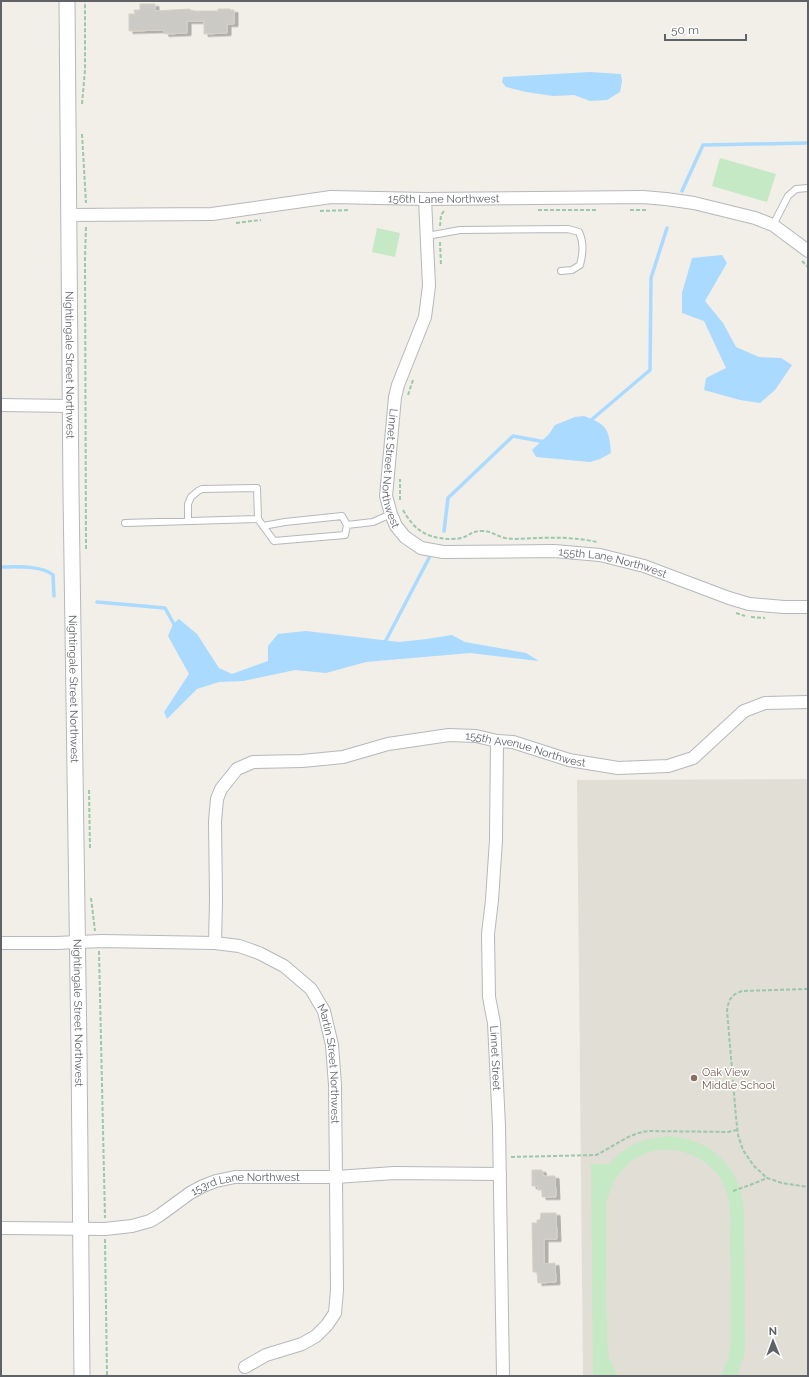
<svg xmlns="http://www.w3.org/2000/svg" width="809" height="1377" viewBox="0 0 809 1377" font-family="Raleway,sans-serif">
	<defs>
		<filter id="shadow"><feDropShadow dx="4" dy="2.5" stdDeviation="0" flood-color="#0004"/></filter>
	</defs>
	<rect width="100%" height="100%" fill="#f1efe8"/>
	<path fill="#e1ded6" d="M808 779V1376H583L577 780Z"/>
	<path fill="#c5e8c5" d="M720 158 776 174 767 202 712 186Z
		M377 228 400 233 395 257 372 252Z
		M670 1136C713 1141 739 1165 744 1209L745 1344 744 1356 737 1376H721L728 1360 731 1343C731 1310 731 1278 730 1245 730 1228 732 1210 727 1193 717 1160 679 1142 646 1153 623 1162 610 1183 606 1206L607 1341 609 1358 618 1376H593L591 1164H609C625 1145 645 1138 670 1136Z"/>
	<path fill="#aadaff" d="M590 72 621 74 622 82 620 92 607 100 590 101 574 95 553 96 526 92 506 87 502 82 503 77Z
		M722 255 727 263 705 301 723 323 736 347 759 357 781 358 792 365 775 390 760 403 740 400 704 390 706 378 726 368 704 321 682 313V293L692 258Z
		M584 416C607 425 609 428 611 453L600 459 590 462 536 457 532 450 549 434 555 425 575 417Z
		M179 619 197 634 219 668 232 674 268 661V646L278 634 306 631 399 642 427 639 452 635 465 642 526 653 539 661 470 653 366 662 326 673 295 670 243 681 219 682 197 689 167 719 164 712 189 674 168 636 173 624Z"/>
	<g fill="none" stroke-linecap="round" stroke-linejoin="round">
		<path stroke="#aadaff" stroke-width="3.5" d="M682 191 703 145 808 143
			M590 421 650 370 651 278 667 228
			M444 531 448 498 513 436 545 442
			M1 567C16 567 41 565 53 575L54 596
			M97 602 165 608 175 626
			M384 644 429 558"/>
	</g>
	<path fill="#cccac5" stroke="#d6d1c6" filter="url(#shadow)" d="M140 4H155V11L190 9V10L195 11H218V9H230V10H234V24H227V33L204 34V21H187V33L165 34 164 30 129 31V14H135L134 10H140Z
		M532 1170H542L543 1176H555L556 1197H542V1190H538V1186H532Z
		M541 1213H556L557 1239H544V1264L555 1263 556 1282 538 1283 537 1272H533L532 1223H537V1220H540Z"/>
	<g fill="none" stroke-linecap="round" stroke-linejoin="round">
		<g stroke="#b5b8bc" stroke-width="8">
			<path id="service" d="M773 225 788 196 796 189 808 188
				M427 236 460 230 568 229 579 232C584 243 583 253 580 265L572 270 561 271
				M188 521V504L191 497 198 491 202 489 257 488 258 519
				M125 523 258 519 274 541 345 535 347 525 373 522 391 514
				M263 526 285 522 342 516 347 525"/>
		</g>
		<g stroke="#b5b8bc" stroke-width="14">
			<g id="minor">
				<path id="s1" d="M425 199 429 286 425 317 398 385 395 397 386 496 391 514 396 526 405 537 421 548 443 552 554 551 600 555 644 566 729 598 749 604 784 607H808"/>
				<path id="s2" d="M68 215 212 214 331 197 425 199 643 197 666 199 694 203 755 218 773 225 808 251"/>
				<path d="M1 405 70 406"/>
				<path id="s3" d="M497 741 496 840 492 900 488 934 489 997 494 1023 499 1126 503 1376"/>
				<path id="s4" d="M1 943H56L102 941 215 943 239 946 259 953 284 966 311 989 324 1011 332 1045 335 1085 336 1177 337 1290 335 1313 327 1325 316 1336 302 1344 266 1355 245 1367"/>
				<path id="s5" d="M215 943 216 899 215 821 217 799 221 789 237 769 253 762 302 761 343 757 388 744 449 735 476 736 497 741 513 742 569 760 618 768 668 766 693 758 744 711 765 703 808 702"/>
				<path id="s6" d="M1 1228 105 1229 132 1226 150 1221 160 1215 190 1193 203 1186 216 1181 235 1177H336L394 1173 500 1174"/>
			</g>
		</g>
		<g stroke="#b5b8bc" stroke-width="17">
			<g id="tertiary">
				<path id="s7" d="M67 1 71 492 79 1051 82 1376"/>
			</g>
		</g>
		<path stroke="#9cc7a9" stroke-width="2" stroke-dasharray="4 2" stroke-linecap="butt" d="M82 104 85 70V1
			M82 134 86 203
			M538 210H598
			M630 210H648
			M320 211 350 210
			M236 223 261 220
			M440 226 441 215 444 211
			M440 242 441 266
			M802 261 808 267
			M408 395 413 380
			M400 500V479
			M403 510C414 529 424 537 447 539 451 539 457 539 462 538 470 535 472 531 482 531 492 531 496 536 505 538 516 540 528 538 539 538 558 537 578 538 597 542
			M86 549 85 258 86 226
			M736 613 745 616
			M751 617 765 618
			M89 790 90 849
			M91 898 95 931
			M99 951 105 1218
			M808 989 742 991C731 995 729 999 727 1010L736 1117 738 1135 743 1150 754 1166 767 1178 782 1183 808 1187
			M511 1157 596 1155C614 1147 628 1133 649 1131L728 1132 737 1130
			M733 1191 750 1185 767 1178
			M105 1239 107 1376"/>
		<use href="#service" stroke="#fff" stroke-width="6"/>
		<use href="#minor" stroke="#fff" stroke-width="12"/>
		<use href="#tertiary" stroke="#fff" stroke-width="15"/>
	</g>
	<circle fill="#8d6e63" stroke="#fff" stroke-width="1.5" cx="694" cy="1078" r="4"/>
	<g text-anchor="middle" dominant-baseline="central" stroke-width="3" stroke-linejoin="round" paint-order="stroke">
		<g font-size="11" fill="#5f6368" stroke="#fff">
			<text stroke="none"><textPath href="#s2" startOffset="377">156th Lane Northwest</textPath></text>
			<text stroke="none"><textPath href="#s7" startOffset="364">Nightingale Street Northwest</textPath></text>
			<text stroke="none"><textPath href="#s1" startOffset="276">Linnet Street Northwest</textPath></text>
			<text stroke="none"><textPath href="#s1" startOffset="562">155th Lane Northwest</textPath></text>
			<text stroke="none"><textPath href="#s7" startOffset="688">Nightingale Street Northwest</textPath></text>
			<text stroke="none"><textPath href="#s5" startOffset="475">155th Avenue Northwest</textPath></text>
			<text stroke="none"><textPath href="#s7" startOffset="1012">Nightingale Street Northwest</textPath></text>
			<text stroke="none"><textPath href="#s3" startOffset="318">Linnet Street</textPath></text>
			<text stroke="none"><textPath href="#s4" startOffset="402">Martin Street Northwest</textPath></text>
			<text stroke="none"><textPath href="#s6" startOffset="256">153rd Lane Northwest</textPath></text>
		</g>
		<g font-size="11" fill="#785e54" stroke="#fff" text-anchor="start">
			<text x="702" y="1072">Oak View<tspan x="702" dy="13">Middle School</tspan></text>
		</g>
	</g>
	<rect width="809" height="1377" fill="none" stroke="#5f6368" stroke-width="4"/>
	<g transform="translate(773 1341) rotate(359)" stroke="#ffffff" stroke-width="3" paint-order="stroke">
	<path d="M0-3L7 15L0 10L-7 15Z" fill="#5f6368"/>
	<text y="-6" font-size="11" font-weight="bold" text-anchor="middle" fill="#5f6368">N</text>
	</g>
	<path d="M665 34v6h81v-6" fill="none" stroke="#5f6368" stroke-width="2"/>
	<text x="671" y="34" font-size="12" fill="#5f6368" stroke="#ffffff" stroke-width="3" paint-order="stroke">50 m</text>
</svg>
